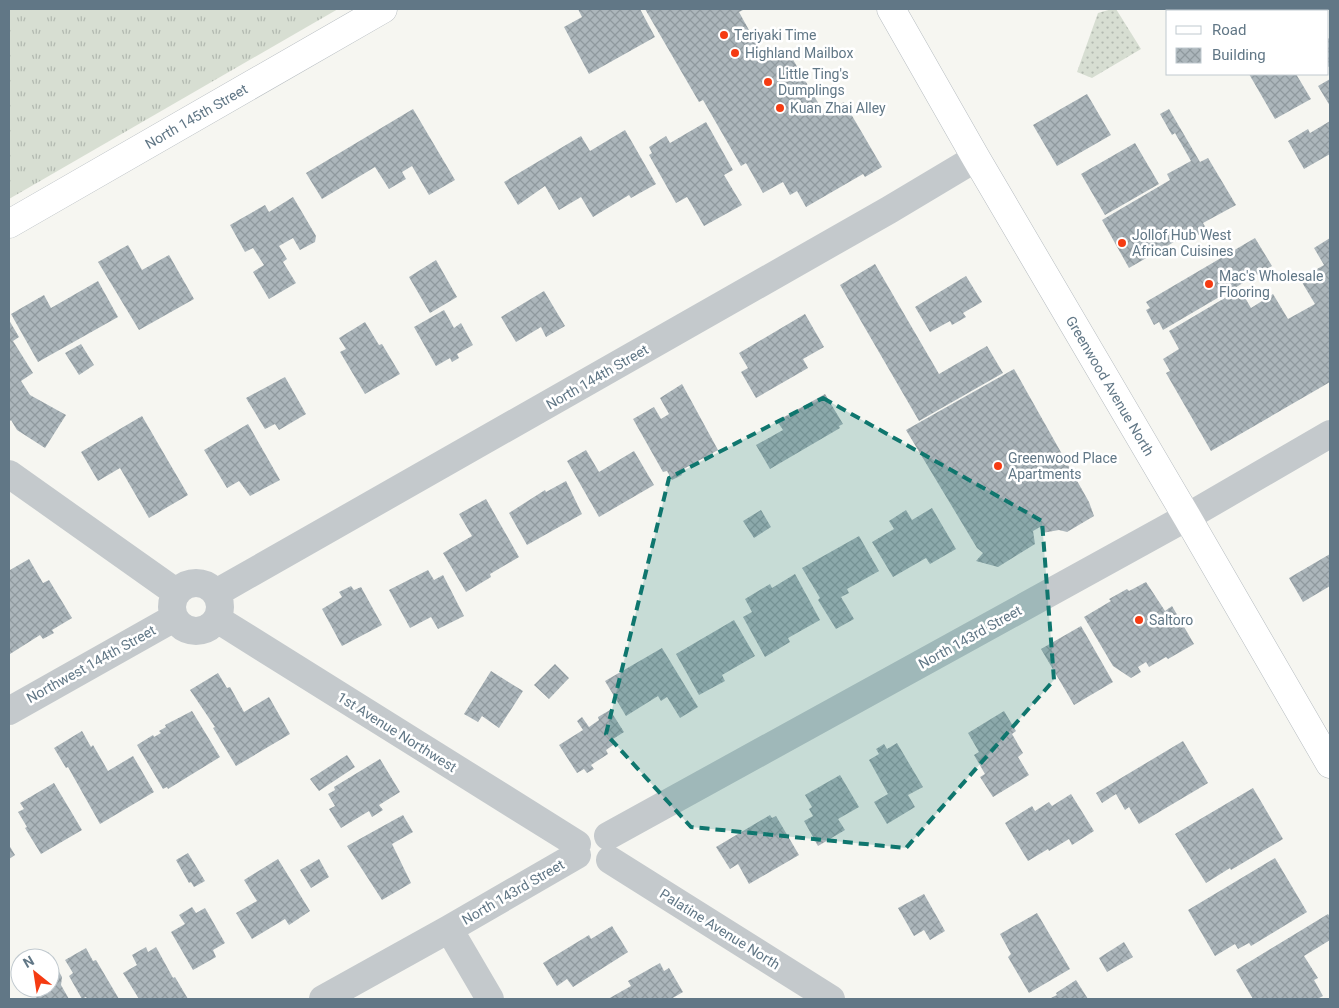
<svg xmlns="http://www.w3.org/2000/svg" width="1339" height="1008" viewBox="0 0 1339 1008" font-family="Roboto,sans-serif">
	<defs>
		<pattern id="grass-tufts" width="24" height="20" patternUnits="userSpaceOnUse" patternTransform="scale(1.25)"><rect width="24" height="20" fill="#d7ded2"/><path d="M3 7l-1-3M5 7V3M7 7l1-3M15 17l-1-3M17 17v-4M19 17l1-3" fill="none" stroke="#b2b9b0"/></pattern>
		<pattern id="park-dots" width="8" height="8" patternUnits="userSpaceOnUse" patternTransform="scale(1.25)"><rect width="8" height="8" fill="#d7ded2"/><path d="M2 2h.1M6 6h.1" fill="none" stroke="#b2b9b0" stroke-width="1.8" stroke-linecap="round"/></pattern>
		<pattern id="building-cross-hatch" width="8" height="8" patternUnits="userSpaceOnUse" patternTransform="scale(1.25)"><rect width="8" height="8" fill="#acb6bb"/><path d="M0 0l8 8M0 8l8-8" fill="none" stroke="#8f999e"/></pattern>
	</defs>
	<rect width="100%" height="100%" fill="#f6f6f1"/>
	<path fill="url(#grass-tufts)" d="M9 9H338L9 199Z"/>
	<path fill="url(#park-dots)" d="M1112 9H1116L1141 49 1092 78 1077 72 1098 13Z"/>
	<path fill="url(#building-cross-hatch)" d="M578 9H640L655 37 589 74 564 27 582 17Z
		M645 9H745L739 12 765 59 779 51 781 55 788 51 824 113 844 102 882 167 865 177 863 174 806 207 797 191 790 195 783 182 763 193 746 163 741 166 703 100 699 102Z
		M1253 9H1299L1300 11H1254Z
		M1330 37V66L1328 67V39Z
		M1249 74H1296L1311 99 1275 119Z
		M1330 79V106L1318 86Z
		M1087 94 1111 135 1057 166 1033 125Z
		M413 109 455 180 429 195 412 166 402 172 406 179 389 189 375 167 322 199 306 173Z
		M1169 109 1200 162 1208 158 1236 205 1203 223 1207 230 1189 240 1186 235 1129 268 1102 220 1170 180 1167 174 1191 161 1175 133 1172 135 1160 114Z
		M1330 121V154L1304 169 1288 141 1308 129 1310 133Z
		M706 122 733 170 724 175 742 205 704 226 687 197 676 203 649 155 652 153 649 147 666 136 670 143Z
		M625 130 656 184 631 198 629 195 593 217 581 197 559 210 545 186 518 205 504 182 581 136 590 151Z
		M1135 143 1159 184 1105 215 1081 174Z
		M293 197 316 236 315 242 300 250 293 238 279 246 287 259 283 262 296 283 269 299 253 272 264 265 253 248 245 252 230 225 265 205 269 212Z
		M1255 238 1272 266 1163 330 1159 322 1154 325 1146 310 1150 308 1146 302Z
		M1330 238V382L1211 451 1166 373 1170 371 1163 359 1179 349 1169 331 1240 289 1251 308 1273 294 1288 319 1315 304 1300 279 1324 265 1314 248Z
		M128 245 142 270 169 255 194 299 139 330 98 262Z
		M436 260 457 297 430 313 409 277Z
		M875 264 939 374 987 346 1003 373 919 421 840 285Z
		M966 276 982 302 963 313 966 317 952 325 950 321 930 332 915 307Z
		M98 281 118 317 38 362 11 314 44 295 51 308Z
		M544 291 565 326 546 337 541 327 516 342 501 317Z
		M444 310 454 328 461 323 473 345 457 354 459 358 452 362 450 358 436 366 414 327Z
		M805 314 824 347 803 359 808 368 756 398 741 372 748 368 739 353Z
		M9 320 19 337 13 341 33 373 21 381 30 395 66 415 45 448 17 430 11 420 9 422Z
		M365 322 379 345 382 344 400 374 365 394 340 352 346 349 339 338Z
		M81 344 94 365 79 375 65 353Z
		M1014 369 1089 502 1094 516 1067 532 1059 530 1042 533 1040 527 1033 531 1035 544 998 567 976 561 983 553 977 548 906 430Z
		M285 377 306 414 279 430 275 424 265 429 246 398Z
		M682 384 718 450 680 471 682 475 672 480 667 471 663 472 633 419 654 407 661 419 669 414 660 398Z
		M825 394 843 424 839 426 840 428 770 469 756 445 783 430 777 421Z
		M142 416 188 495 149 518 120 468 98 481 81 452Z
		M248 424 280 480 250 496 239 481 227 488 204 450Z
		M586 450 599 472 634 451 654 485 599 517 567 461Z
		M566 481 582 514 527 545 509 513 545 490 546 492Z
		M486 499 519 557 490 574 491 577 466 592 443 553 472 536 459 514Z
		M932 508 956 549 930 564 926 558 893 577 872 542 894 529 889 521 906 510 912 520Z
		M761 510 771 527 754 538 743 521Z
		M859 536 879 571 847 589 849 593 841 597 854 619 836 629 818 600 820 598 802 568Z
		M1330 554V586L1303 602 1289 578Z
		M29 559 43 583 49 580 72 618 52 630 54 633 43 639 40 635 10 654 9 652V567L10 570Z
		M428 570 434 580 443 575 464 616 438 629 431 617 410 628 389 590Z
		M795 574 820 620 788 638 790 642 765 657 743 617 752 612 745 599 770 584 772 588Z
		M1146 582 1165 611 1172 606 1194 644 1168 659 1166 657 1149 667 1146 662 1138 667 1141 672 1131 678 1113 666 1084 617 1111 601 1109 599 1127 589 1129 591Z
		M351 586 354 590 361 587 382 625 342 646 322 609 342 597 339 592Z
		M734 620 755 656 722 675 725 681 699 695 676 654Z
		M1081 626 1113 682 1074 705 1041 649Z
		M662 648 698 707 680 718 667 697 661 701 658 696 626 716 605 681Z
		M555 664 569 678 549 699 534 685Z
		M491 671 523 691 499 728 482 716 478 722 464 714Z
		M218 673 227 688 230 687 244 712 269 697 290 734 236 766 213 728 215 727 190 690Z
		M610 710 624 732 613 739 616 743 606 750 608 754 591 765 594 769 587 773 584 769 577 773 559 745 583 730 577 721 582 717 589 727 599 720 598 717Z
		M192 711 220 757 168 789 167 787 163 789 137 745 153 735 154 737 161 733 159 731 166 727 165 725Z
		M1004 711 1016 731 1012 734 1023 753 1018 757 1029 775 993 797 980 777 985 774 974 755 979 752 968 733Z
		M82 731 91 747 93 745 108 771 133 756 154 792 100 824 68 767 66 768 54 748Z
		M1183 741 1208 783 1139 824 1129 807 1125 810 1116 794 1102 803 1096 793Z
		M897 743 923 787 908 795 915 807 887 824 874 802 888 794 869 760 879 754 876 749 884 744 887 749Z
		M347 755 355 767 319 791 310 779Z
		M380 759 400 792 379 805 383 810 372 817 369 811 341 828 329 809 335 806 328 794 335 790 334 787Z
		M840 775 859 807 838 819 845 830 818 846 804 821 813 816 809 809 812 807 805 795Z
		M54 783 82 830 41 854 25 828 27 827 18 812 24 809 20 803Z
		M1253 788 1283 839 1231 870 1230 868 1206 883 1175 834Z
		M1071 794 1094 831 1072 845 1069 839 1049 851 1048 849 1028 861 1005 823 1032 806 1035 811 1049 802 1052 806Z
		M403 815 413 832 392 844 411 883 382 900 347 846Z
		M770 815 772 818 776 816 799 855 749 884 738 864 730 869 716 847Z
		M9 845 15 855 9 859Z
		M188 853 205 881 194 887 191 882 189 883 176 860Z
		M1275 858 1307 912 1251 946 1249 943 1238 949 1235 944 1215 956 1188 910Z
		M278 859 310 911 289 925 285 919 252 939 236 913 257 901 244 880Z
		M319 859 329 877 311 888 300 870Z
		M924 894 945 931 930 940 924 930 914 936 898 908Z
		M192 907 196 913 205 908 225 943 213 950 216 957 193 970 171 932 185 924 179 915Z
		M1037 913 1070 969 1029 993 1008 957 1011 954 1000 934Z
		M1328 914 1330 917V940L1304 956 1318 978 1314 980 1323 996 1317 999H1253L1236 970Z
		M612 926 628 952 573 987 567 979 557 986 543 963 589 935 591 939Z
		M1124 942 1133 957 1107 972 1099 958Z
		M146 947 148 952 156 947 173 978 175 977 188 999H139L123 973 137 965 132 955Z
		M86 948 93 961 96 960 119 999H87L86 997 82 999 69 976 73 973 65 960Z
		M48 952 62 977 61 985 69 999H37L31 988H50V958H38Z
		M660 963 664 971 669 968 683 992 671 999H608L631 986 628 981Z
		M1076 980 1088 999H1049L1057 995 1056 993Z"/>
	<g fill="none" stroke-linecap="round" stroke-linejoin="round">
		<g stroke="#b6bcc0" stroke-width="29">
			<g id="secondary">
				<path id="s1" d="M891 9 976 158 1187 517 1330 764"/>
				<path id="s2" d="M9 224 383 9"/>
			</g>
		</g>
		<path stroke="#c4c9cc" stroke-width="28" d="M9 474 177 593
			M172 607a24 24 0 1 1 48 0a24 24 0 1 1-48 0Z
			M216 593 889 210 976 158
			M217 619 577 844
			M9 711 174 618
			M608 836 1187 517 1330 434
			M610 860 831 999
			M449 929 490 999
			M323 999 449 929 577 855"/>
		<use href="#secondary" stroke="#fff" stroke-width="28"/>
	</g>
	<path fill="#0f766e" fill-opacity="0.2" stroke="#0f766e" stroke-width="4" stroke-dasharray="10 6" stroke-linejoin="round" d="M823 398 1042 521 1054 680 906 848 691 827 606 734 669 478Z"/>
	<g fill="#f53b12" stroke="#fff" stroke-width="2">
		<circle cx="724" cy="35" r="5"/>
		<circle cx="735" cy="53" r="5"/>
		<circle cx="768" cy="82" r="5"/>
		<circle cx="780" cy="108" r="5"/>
		<circle cx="1122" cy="243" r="5"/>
		<circle cx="1209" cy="284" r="5"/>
		<circle cx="998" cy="466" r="5"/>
		<circle cx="1139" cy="620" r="5"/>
	</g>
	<g text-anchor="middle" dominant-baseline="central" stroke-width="5" stroke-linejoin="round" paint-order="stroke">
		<g font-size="14" fill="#617786" stroke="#fff" text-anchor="start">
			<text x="734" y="35">Teriyaki Time</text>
			<text x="745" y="53">Highland Mailbox</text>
			<text x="778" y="74">Little Ting's<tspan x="778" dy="16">Dumplings</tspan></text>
			<text x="790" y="108">Kuan Zhai Alley</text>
			<text x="1132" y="235">Jollof Hub West<tspan x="1132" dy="16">African Cuisines</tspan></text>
			<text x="1219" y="276">Mac's Wholesale<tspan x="1219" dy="16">Flooring</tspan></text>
			<text x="1008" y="458">Greenwood Place<tspan x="1008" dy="16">Apartments</tspan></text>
			<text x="1149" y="620">Saltoro</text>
		</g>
		<g font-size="14" fill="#617786" stroke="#fff">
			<text stroke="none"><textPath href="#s2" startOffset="216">North 145th Street</textPath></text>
			<text transform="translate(597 377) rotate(-30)">North 144th Street</text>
			<text stroke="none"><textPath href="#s1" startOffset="436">Greenwood Avenue North</textPath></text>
			<text transform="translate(970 637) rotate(-29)">North 143rd Street</text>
			<text transform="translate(91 664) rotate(-29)">Northwest 144th Street</text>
			<text transform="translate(397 732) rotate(32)">1st Avenue Northwest</text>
			<text transform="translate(513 892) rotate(-30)">North 143rd Street</text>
			<text transform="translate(720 929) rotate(32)">Palatine Avenue North</text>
		</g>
	</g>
	<rect width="1339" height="1008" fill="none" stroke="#617786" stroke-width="20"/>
	<rect x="1166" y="10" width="162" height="65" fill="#ffffff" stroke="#c0c9cf"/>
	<rect x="1176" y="26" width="25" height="8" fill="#ffffff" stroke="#c0c9cf"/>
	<text x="1212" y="35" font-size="15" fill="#617786">Road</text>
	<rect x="1176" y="48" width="25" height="15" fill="url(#building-cross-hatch)" stroke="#c0c9cf"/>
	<text x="1212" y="60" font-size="15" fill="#617786">Building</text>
	<g transform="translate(35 973) rotate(330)"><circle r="24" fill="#ffffff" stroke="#c0c9cf"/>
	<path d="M0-4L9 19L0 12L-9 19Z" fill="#f53b12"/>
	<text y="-8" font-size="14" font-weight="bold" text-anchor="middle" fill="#617786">N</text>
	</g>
</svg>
